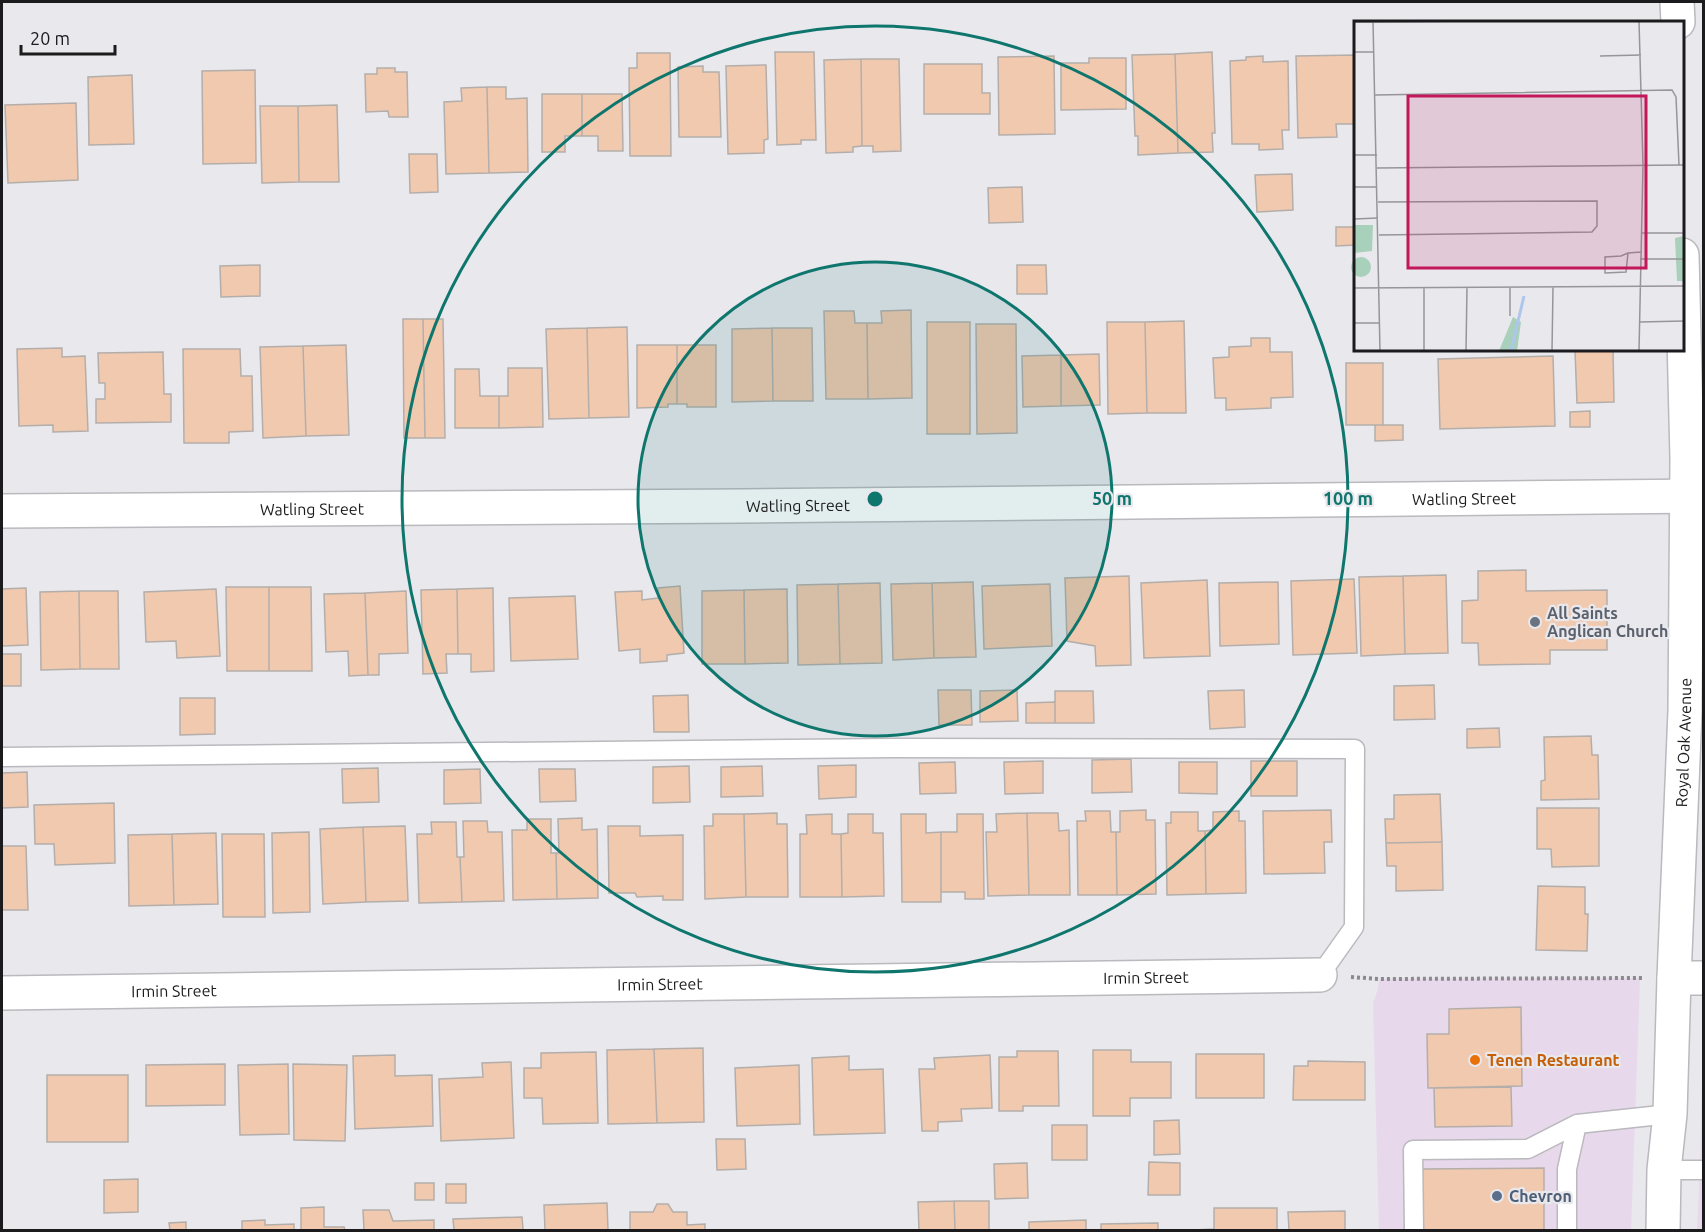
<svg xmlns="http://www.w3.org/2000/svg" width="1705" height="1232" viewBox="0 0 1705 1232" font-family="Ubuntu,sans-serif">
	<rect width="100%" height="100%" fill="#e8e8ed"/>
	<path fill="#e8d8eb" d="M1640 978 1631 1230H1379L1373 1003 1378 989 1379 979Z
		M1703 1032 1704 1230H1697L1700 1170Z"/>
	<path fill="#f1c9ae" stroke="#b4aeab" stroke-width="1.5" d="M775 52H814L816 140H801V144L777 145Z
		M1212 52 1215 133H1212L1213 152 1178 153 1175 54Z
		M637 53H670L671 156H630L629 68H637Z
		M1175 54 1178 153 1138 155V136H1135L1132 55Z
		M1356 55V124H1336L1337 137 1298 138 1296 56Z
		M1054 56 1055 134 999 135 998 57Z
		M1263 56V62L1288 61 1289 130H1282L1283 149 1259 150V144H1232L1230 61 1246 60V57Z
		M1089 58H1126V109L1061 110V63H1089Z
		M861 59H899L901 151 873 152V146H862Z
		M861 59 862 146 853 147V152L826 153 824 60Z
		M924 64H982V93H990V114H924Z
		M766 65 768 139 764 140V153L728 154 726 66Z
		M703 66V72H719L721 137H679L678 67Z
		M377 68H395V72H407L408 117H389L388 111 366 112 365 74H377Z
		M255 70 256 163 203 164 202 71Z
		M132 75 134 144 89 145 88 77Z
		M487 87H506V99L527 98 528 172 489 173Z
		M487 87 489 173 446 174 444 102 462 101 461 88Z
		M542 94H582V136H565V152H542Z
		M582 94H622L623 151H598V136H582Z
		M76 103 78 180 8 183 5 105Z
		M337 105 339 182H299L298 106Z
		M260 106H298L299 182 262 183Z
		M409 154H437L438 192 410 193Z
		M1292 174 1293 210 1257 212 1255 175Z
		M1022 187 1023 222 989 223 988 188Z
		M1336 227H1356V245L1336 246Z
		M260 265V296L221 297 220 266Z
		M1017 265H1046L1047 294H1017Z
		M911 310 912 398 868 399 867 323H882L881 311Z
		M824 311H854L855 323H867L868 399H826Z
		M403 319H423L425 438H404Z
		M423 319H443L445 438H425Z
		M1184 321 1186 413H1147L1145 322Z
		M927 322H970V434H927Z
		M1107 322H1145L1147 413 1108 414Z
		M976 324H1016L1017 433 977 434Z
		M627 327 629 417 589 418 587 328Z
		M587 328 589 418 549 419 546 329Z
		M772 328H812L813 401H773Z
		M772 328 773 401 732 402V329Z
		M1251 338H1270V352H1292L1293 397 1271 398V408L1226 410V398H1215L1213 358 1229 357V347L1251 346Z
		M346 345 349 435 306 436 303 346Z
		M637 345H677V404H668V407L637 408Z
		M677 345H716V407H687V404H677Z
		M303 346 306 436 263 438 260 347Z
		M62 348V357L85 356 88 431 53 432V425L19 426 17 349Z
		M183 349H240L241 376H252L253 431 229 432V443H184Z
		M1575 350H1613L1614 402 1577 403Z
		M163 352 164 394H171V422L96 423V399H105V383H99L98 353Z
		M1099 354 1100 405 1061 406V355Z
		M1061 355V406L1023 407 1022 356Z
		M1553 356 1555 426 1440 429 1438 359Z
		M1346 363H1383V425H1346Z
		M508 368H542L543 427 499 428V396H508Z
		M455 369H479L480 396H499V428H455Z
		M1590 411V427H1570V412Z
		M1375 425H1403V440L1375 441Z
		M1526 570V591L1607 590V650H1550V664L1479 665 1478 643H1462V601L1478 600V571Z
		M1446 575 1448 653 1405 654 1403 576Z
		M1129 576 1131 665 1096 666 1095 646 1067 641 1065 578Z
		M1403 576 1405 654 1361 656 1359 577Z
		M1354 579 1357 653 1293 655 1291 581Z
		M1207 580 1210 656 1144 658 1141 583Z
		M973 582 976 657 934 658 932 583Z
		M1278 582 1279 644 1220 646 1219 583Z
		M880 583 882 663 840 664 838 584Z
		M932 583 934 658 893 660 891 584Z
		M838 584 840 664 798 665 797 585Z
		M1050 584 1052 646 984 649 982 586Z
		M680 586 684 653 667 655V661L640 663V649L619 651 615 592 642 591V600L658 598V588Z
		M226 587H269V671H227Z
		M269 587H311L312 671H269Z
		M26 588 28 645 2 646V589Z
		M493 588 494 671 471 672V654H458L457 589Z
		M216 589 220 656 177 658 176 641 146 642 144 592Z
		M457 589 458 654H446L447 673 423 674 421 590Z
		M787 589 788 663 745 664 744 590Z
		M744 590 745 664H702V591Z
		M79 591 80 669 41 670 40 592Z
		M79 591H118L119 669H80Z
		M406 591 408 653 379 654V675H368L365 593Z
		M365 593 368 675 349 676 348 651 326 652 324 594Z
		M575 596 578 659 511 661 509 598Z
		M2 654H21V686H2Z
		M1434 685 1435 719 1394 720V686Z
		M938 690H971L972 725H939Z
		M1017 690 1018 721 980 722V691Z
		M1244 690 1245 727 1210 729 1208 691Z
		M1055 691H1093L1094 723H1055Z
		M688 695 689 732H654L653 696Z
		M180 698H215V734L180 735Z
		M1055 702V723H1026V703Z
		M1499 728 1500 747 1467 748V729Z
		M1591 736 1592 755H1598L1599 799 1541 800V781L1545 780 1544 737Z
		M1131 759 1132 792 1092 793V760Z
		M1043 761V793L1005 794 1004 762Z
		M1251 761H1297V796H1251Z
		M955 762 956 793 920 794 919 763Z
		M1179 762H1217V794L1179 793Z
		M856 765V797L819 799 818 766Z
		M689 766 690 802 653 803V767Z
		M762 766 763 796 721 797V767Z
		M378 768 379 802 343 803 342 769Z
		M480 769 481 803 444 804V770Z
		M539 769H575L576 801 540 802Z
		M27 772 28 807 2 808V773Z
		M1440 794 1442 842 1386 843 1385 819H1394V795Z
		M114 803 115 863 55 865 54 844H35L34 805Z
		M1537 808H1599V866L1552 867 1551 849H1537Z
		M1146 810V820H1155L1156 894 1117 895 1116 832H1120V811Z
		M1331 810 1332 842H1324L1325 873 1264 874 1263 811Z
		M1085 811H1110L1111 832H1116L1117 895H1078L1077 821H1086Z
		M1239 811V821H1245L1246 893 1206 894 1205 831 1213 830V812Z
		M1171 812H1198V831H1205L1206 894 1167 895 1166 823H1171Z
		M777 813V824H787L788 897H746L744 814Z
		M1027 813H1058L1059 831 1069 830 1070 895H1029Z
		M1027 813 1029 895 988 896 986 832H997L996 814Z
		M713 814H744L746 897 705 899 704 826H713Z
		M832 814V834H841L842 897H800V834H807L806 815Z
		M848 814H873V833H883L884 896 842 897 841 834 848 833Z
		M901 814H926V833L941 832V902H902Z
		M957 814H983L984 899H965V892H941V832H957Z
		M582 818V830L597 829 598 898 557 899 556 853H559L558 819Z
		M527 819H551V853H556L557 899 513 900 512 830H527Z
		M463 821H487L488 832H502L504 901 462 902 460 857H464Z
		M431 822H456L457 857H460L462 902 419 903 417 834H432Z
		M405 826 408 901 366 902 363 827Z
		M608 826H640V836L683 835V900H663V896L637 897 635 893H609Z
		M363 827 366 902 323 904 320 829Z
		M309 832 310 912 273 913 272 833Z
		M216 833 218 904 174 905 172 834Z
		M172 834 174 905 129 906 128 835Z
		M222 834H264L265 917H223Z
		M1442 842 1443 890 1396 891V866H1387L1386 843Z
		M2 846H26L28 910H2Z
		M1538 886 1585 887V914H1588L1587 951 1536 950Z
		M1521 1007 1522 1086 1428 1088 1427 1034H1449V1009Z
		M703 1048 704 1122 657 1123 654 1049Z
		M654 1049 657 1123 608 1124 607 1050Z
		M1093 1050H1131V1062H1171V1098H1130V1116H1093Z
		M1017 1051H1058L1059 1106H1023V1111H999V1057H1017Z
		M596 1052 598 1123 543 1124 542 1098H524V1068H541V1053Z
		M1196 1054H1264V1098H1196Z
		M395 1055V1076L432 1075 433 1126 355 1129 353 1056Z
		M990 1055 992 1108 961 1109 962 1121 938 1122V1131H922L919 1069H935L934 1058Z
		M849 1056V1070L883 1069 885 1133 814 1135 812 1058Z
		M1308 1061 1365 1062V1100H1293L1294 1066H1308Z
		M511 1062 514 1138 441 1141 439 1079 483 1077 482 1063Z
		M225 1064V1105L146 1106V1065Z
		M288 1064 289 1134 240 1135 238 1065Z
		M293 1064 347 1065 345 1141 294 1140Z
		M799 1065 800 1124 737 1126 735 1068Z
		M47 1075H128V1142H47Z
		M1511 1087 1512 1126 1435 1127 1434 1088Z
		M1179 1120 1180 1154 1154 1155V1121Z
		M1052 1125H1087V1160H1052Z
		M716 1139H745L746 1169 717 1170Z
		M1149 1162 1180 1163V1195H1148Z
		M1027 1163 1028 1198 995 1199 994 1164Z
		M1544 1168V1230H1420L1419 1169Z
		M138 1179V1212L104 1213V1180Z
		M415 1183H434V1200H415Z
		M446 1184H466V1203H446Z
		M954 1201H989V1230H955Z
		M954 1201 955 1230H919L918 1202Z
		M607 1203 608 1230H545L544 1205Z
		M657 1204H668L673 1212H687V1225L705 1224V1230H630V1212H653Z
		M324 1207V1227H344L345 1230H301V1208Z
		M1214 1208H1277V1230H1193L1214 1229Z
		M363 1210H389L393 1221 434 1220V1230H364Z
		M1345 1211V1230H1289L1288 1212Z
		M522 1217 523 1230H454L453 1219Z
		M265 1220V1225L294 1224V1230H242V1221Z
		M1086 1220V1230H1029V1222Z
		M186 1222V1230H170L169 1223Z
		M1158 1223V1230H1101V1224Z"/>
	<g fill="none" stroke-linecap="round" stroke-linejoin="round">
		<g stroke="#b9b9be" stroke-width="21">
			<path id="service" d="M2 757 893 748 1355 749 1354 927 1320 975
				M1664 1170H1704
				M1414 1230 1413 1150 1528 1149 1577 1124 1670 1114
				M1567 1230V1169L1577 1124"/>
		</g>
		<g stroke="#b9b9be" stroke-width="36">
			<g id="minor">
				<path id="s1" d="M2 511 743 506 1704 496"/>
				<path d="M1674 978H1704"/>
				<path id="s2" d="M2 993 1320 975"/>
			</g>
		</g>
		<g stroke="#b9b9be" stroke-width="36">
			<g id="tertiary">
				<path d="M1677 2 1678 22"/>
				<path id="s3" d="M1663 1230 1664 1170 1670 1114 1674 978 1685 711 1687 459 1682 255"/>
			</g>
		</g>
		<path stroke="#8a8a8e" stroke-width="4" stroke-dasharray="3 3" stroke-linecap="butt" d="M1351 977 1379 979 1643 978"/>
		<use href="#service" stroke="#fff" stroke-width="18"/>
		<use href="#minor" stroke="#fff" stroke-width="33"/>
		<use href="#tertiary" stroke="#fff" stroke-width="33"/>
	</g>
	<circle cx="875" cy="499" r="237" fill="#0f766e" fill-opacity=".12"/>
	<g fill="none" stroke="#0f766e" stroke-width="3">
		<circle cx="875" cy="499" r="237"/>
		<circle cx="875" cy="499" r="473"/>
	</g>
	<circle fill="#6b7280" stroke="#e8e8ed" stroke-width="2" cx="1535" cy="622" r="6"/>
	<circle fill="#e8710a" stroke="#e8e8ed" stroke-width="2" cx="1475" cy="1060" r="6"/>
	<circle fill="#5c6f8a" stroke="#e8e8ed" stroke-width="2" cx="1497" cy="1196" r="6"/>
	<g text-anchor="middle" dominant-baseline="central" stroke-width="4.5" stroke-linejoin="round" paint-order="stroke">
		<g font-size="16" fill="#1b1b1d" stroke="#e8e8ed">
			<text stroke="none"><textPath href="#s1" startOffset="1462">Watling Street</textPath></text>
			<text stroke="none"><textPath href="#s1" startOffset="796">Watling Street</textPath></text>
			<text stroke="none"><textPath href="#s1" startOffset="310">Watling Street</textPath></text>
			<text stroke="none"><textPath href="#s3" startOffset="488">Royal Oak Avenue</textPath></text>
			<text stroke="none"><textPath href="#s2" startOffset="1144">Irmin Street</textPath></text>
			<text stroke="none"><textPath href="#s2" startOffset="658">Irmin Street</textPath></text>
			<text stroke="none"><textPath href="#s2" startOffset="172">Irmin Street</textPath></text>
		</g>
		<g font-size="16" font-weight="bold" fill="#5b616d" stroke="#e8e8ed" text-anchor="start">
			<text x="1547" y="613">All Saints<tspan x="1547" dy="18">Anglican Church</tspan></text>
		</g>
		<g font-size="16" font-weight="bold" fill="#c56008" stroke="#e8e8ed" text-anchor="start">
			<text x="1487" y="1060">Tenen Restaurant</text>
		</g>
		<g font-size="16" font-weight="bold" fill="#4e5e75" stroke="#e8e8ed" text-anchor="start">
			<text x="1509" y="1196">Chevron</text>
		</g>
	</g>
	<g transform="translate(1354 21)">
		<rect width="330" height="330" fill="#e8e8ed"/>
		<path d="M0 204H19L18 230 0 232ZM330 215V260H323L321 217ZM-3 246a10 10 0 1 1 20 0a10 10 0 1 1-20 0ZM159 296 167 301 163 330H145Z" fill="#a8d0bb"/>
		<path fill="none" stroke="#aec6eb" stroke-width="3" d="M157 330 170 275"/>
		<path fill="none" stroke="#96969a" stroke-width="1.5" d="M19 0 26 330M0 1 126 0M0 31H20M246 35 287 34M21 74 318 69 322 76 325 144M0 134H23M23 147 330 144M0 166H23M24 181 243 180V205L238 211 25 214M0 198 24 197M287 212H330M274 232 272 251 251 252V236L267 235 274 232 287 231M286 238H330M0 267 330 265M156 295V266M285 301 330 300M0 302H26M70 330V267M112 330 113 266M198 330 199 266M285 330 289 144 285 0"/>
		<path fill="#c2185b" fill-opacity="0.15" stroke="#c2185b" stroke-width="3" d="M54 75H292V247H54Z"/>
		<rect width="330" height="330" fill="none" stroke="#1b1b1d" stroke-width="3"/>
	</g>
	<circle cx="875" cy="499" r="9" fill="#0f766e" stroke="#e8e8ed" stroke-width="3"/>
	<g font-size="18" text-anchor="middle" font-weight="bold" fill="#0f766e" stroke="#e8e8ed" stroke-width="4.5" stroke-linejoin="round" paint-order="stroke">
		<text x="1112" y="505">50 m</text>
		<text x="1348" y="505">100 m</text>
	</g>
	<rect width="1705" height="1232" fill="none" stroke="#1b1b1d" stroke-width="6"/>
	<path d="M21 45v9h94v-9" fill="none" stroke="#1b1b1d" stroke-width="3"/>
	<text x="30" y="45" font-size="18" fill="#1b1b1d" stroke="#e8e8ed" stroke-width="4.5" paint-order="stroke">20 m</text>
</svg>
